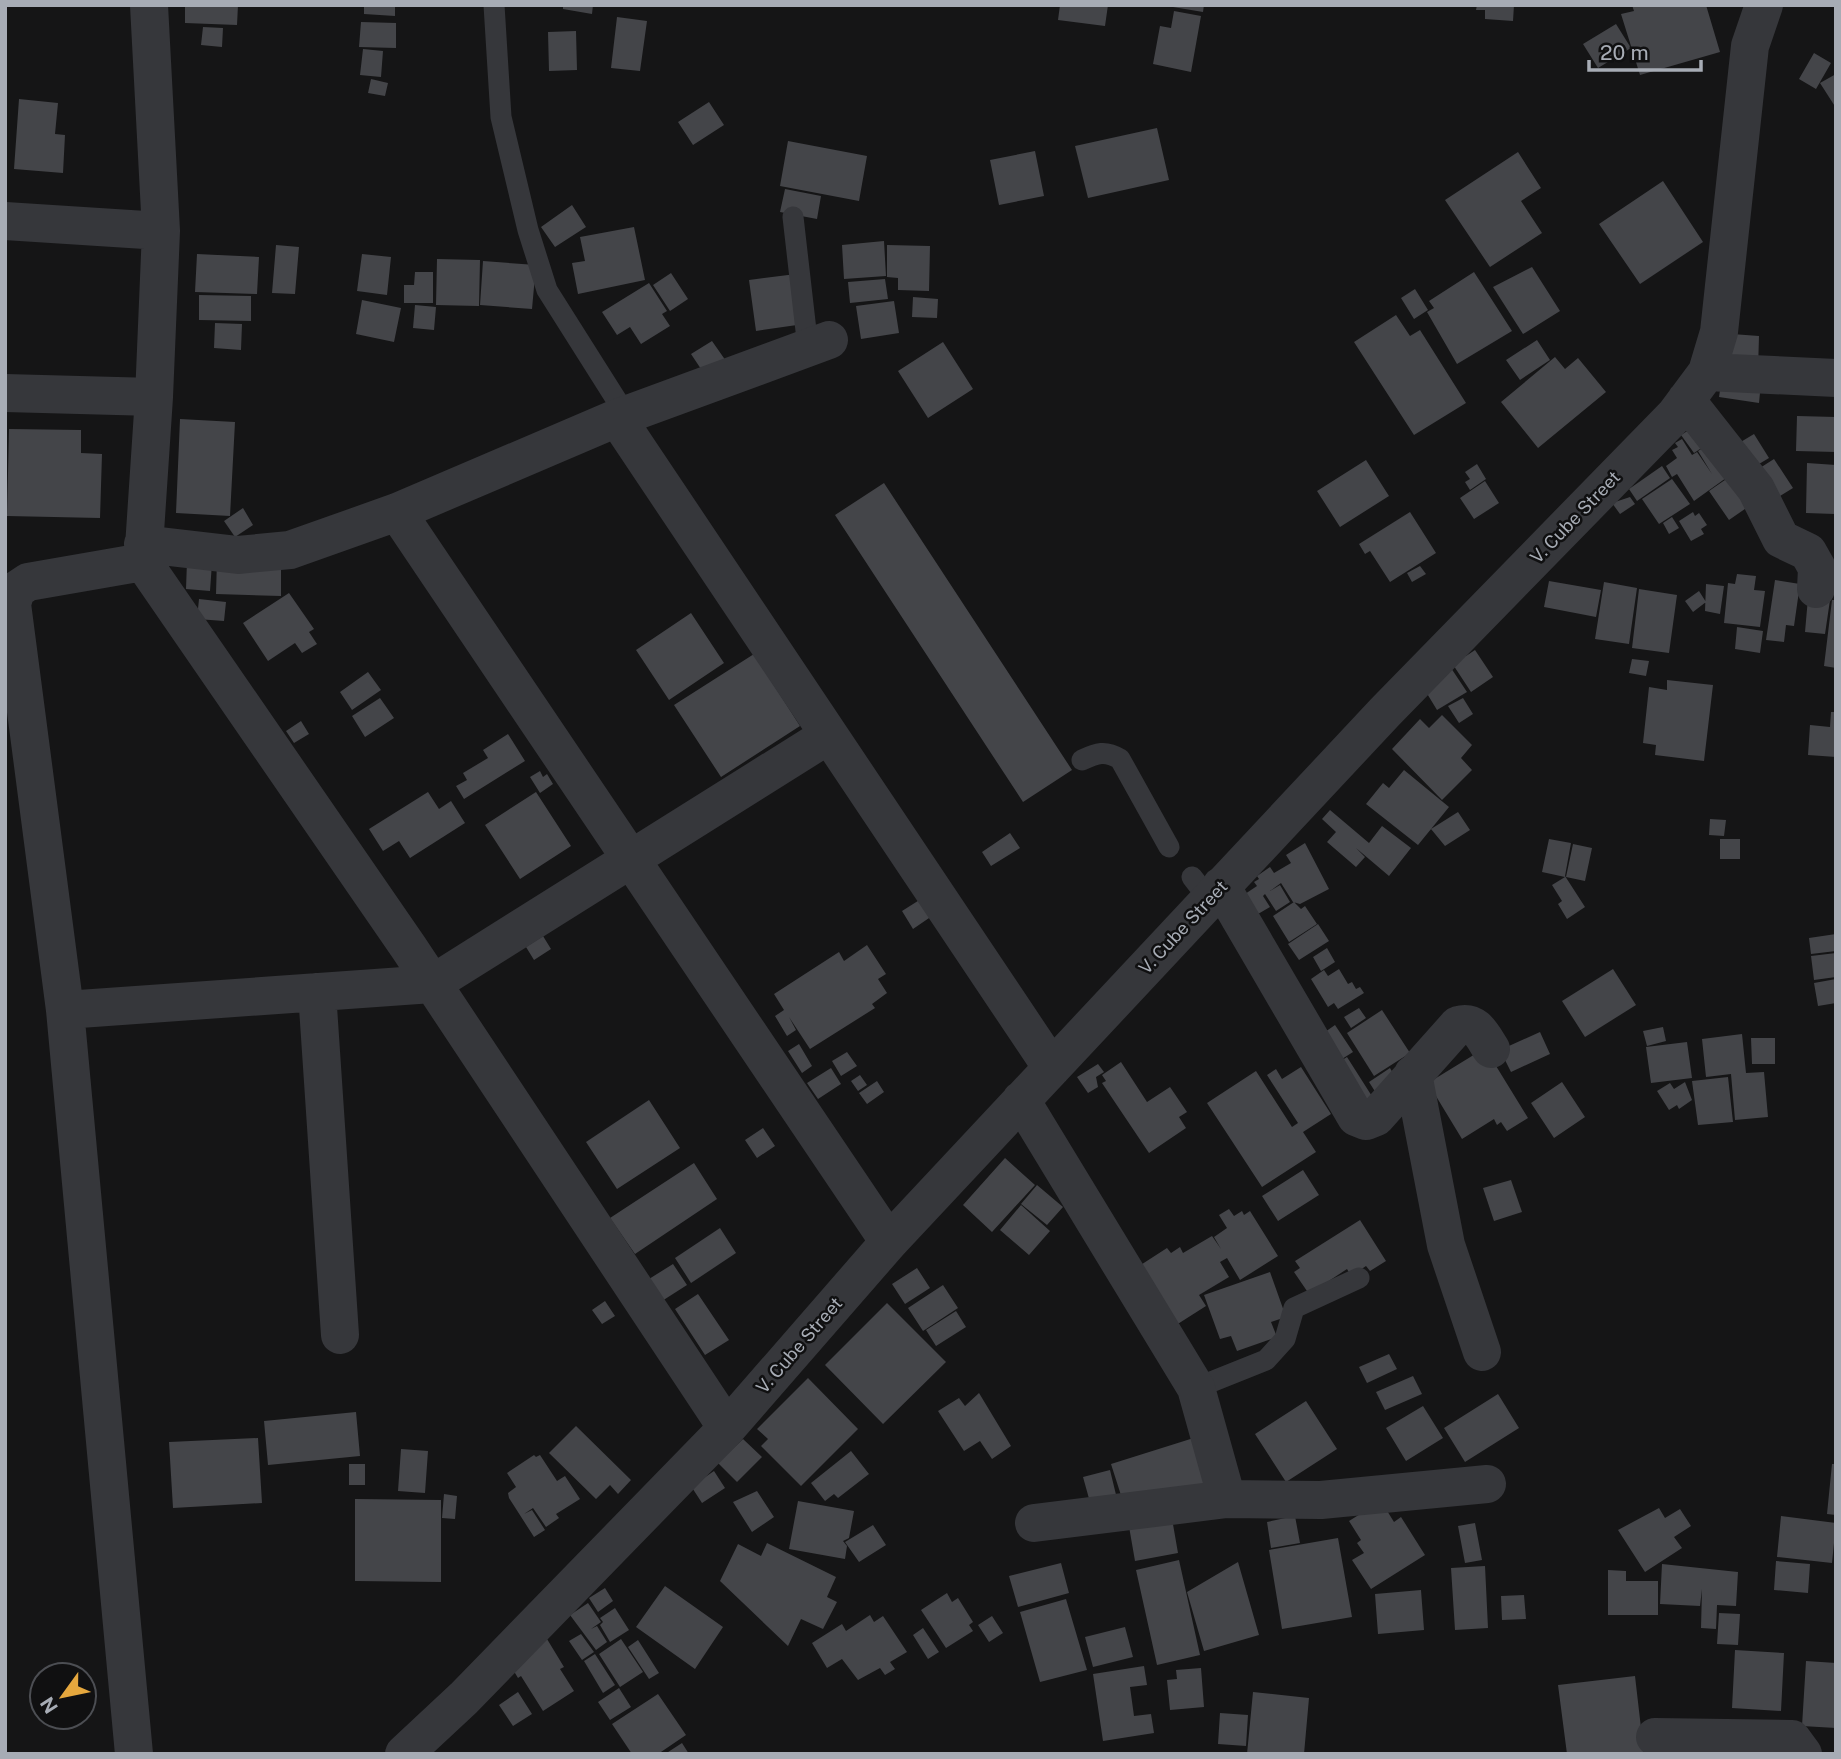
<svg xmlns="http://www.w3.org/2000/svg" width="1841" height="1759" viewBox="0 0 1841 1759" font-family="'Public Sans',sans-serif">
	<rect width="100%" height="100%" fill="#151516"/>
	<path fill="#444549" d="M185 5H238L237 25 185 23Z
		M364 5H395V16L364 14Z
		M563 5H593L592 14 563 9Z
		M1060 5H1108L1105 26 1058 20Z
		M1161 5H1204L1203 12Z
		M1477 5H1514L1513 21 1485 19V10H1476Z
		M1632 5H1706L1720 52 1640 75 1621 14 1634 11Z
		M1174 11 1201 16 1191 72 1153 64 1160 26 1171 28Z
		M617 17 647 21 640 71 611 68Z
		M361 22 396 23V48L359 47Z
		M1616 24 1631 48 1598 68 1583 44Z
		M203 27 223 28 222 47 201 45Z
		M576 31 577 70 549 71 548 32Z
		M363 49 383 51 381 77 360 75Z
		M1814 53 1831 63 1816 89 1799 79Z
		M1836 74V108L1820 83Z
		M371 79 388 83 385 96 368 93Z
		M19 99 58 103 55 134 65 135 63 173 14 169Z
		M709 102 724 125 693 145 678 122Z
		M1157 128 1169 180 1088 198 1075 146Z
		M788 141 867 156 859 201 780 186Z
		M1035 151 1044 196 999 205 990 160Z
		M1518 152 1541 188 1521 201 1542 233 1490 267 1445 200Z
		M1663 181 1703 242 1640 284 1599 224Z
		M785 189 821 196 817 219 780 212Z
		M572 205 586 227 555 247 541 227Z
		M634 227 645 280 578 294 572 263 585 261 580 237Z
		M884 241 886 276 844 279 842 245Z
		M276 245 299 247 295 294 272 293Z
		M887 245 930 246 929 291 898 290V278L887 277Z
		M197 254 259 257 257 294 195 292Z
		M362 254 391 257 387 295 357 291Z
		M437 259 480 260 479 306 436 305Z
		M483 261 536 265 532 309 480 305Z
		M1532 267 1560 311 1523 334 1493 287Z
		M415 272H433V303H404V285H414Z
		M1474 272 1512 331 1457 364 1427 312 1434 308 1429 301Z
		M671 273 688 299 670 311 653 285Z
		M796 274 797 325 756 331 749 280Z
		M885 279 888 299 850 303 848 282Z
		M649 283 667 311 662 314 670 326 641 344 630 327 617 335 602 312Z
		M1415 289 1428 310 1414 319 1401 298Z
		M199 295 251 296V321L199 320Z
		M913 297 938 299 937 318 912 317Z
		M362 300 401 308 394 342 356 334Z
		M894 301 899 333 861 339 856 306Z
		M415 305 436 307 434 330 413 328Z
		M1396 315 1410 336 1420 330 1466 403 1414 435 1354 342Z
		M215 323 242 324 241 350 214 348Z
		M1732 334 1759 336 1758 370 1731 369Z
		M1537 340 1550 360 1520 380 1506 360Z
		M712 341 726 361 705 375 691 354Z
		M943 342 973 389 928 418 898 371Z
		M1555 357 1565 369 1578 358 1606 392 1538 448 1501 402Z
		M1722 377 1761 382 1759 403 1719 397Z
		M1797 416 1836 417V452L1796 451Z
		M180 419 235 422 230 516 176 513Z
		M1700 423 1712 441 1694 453 1681 435Z
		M9 429 81 430V453L102 454 100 518 7 516Z
		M1754 434 1769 458 1749 470 1734 446Z
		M1682 439 1692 455 1697 452 1712 474 1698 451 1712 442 1733 473 1694 501 1677 474 1672 477 1666 466 1677 458 1672 450 1678 447 1675 443Z
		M1774 459 1793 488 1770 502 1752 473Z
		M1366 460 1389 496 1340 527 1317 491Z
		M1807 463 1836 465 1835 514 1806 513Z
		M1477 464 1486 479 1470 490 1465 482 1470 479 1465 472Z
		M1662 466 1670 478 1637 501 1629 489Z
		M1735 473 1755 502 1729 520 1709 491Z
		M1672 479 1690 504 1659 524 1642 499Z
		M1485 481 1499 503 1474 519 1460 498Z
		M884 483 1072 770 1023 802 835 515Z
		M1630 497 1635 504 1620 514 1612 503Z
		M243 508 253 525 235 537 224 521Z
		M1410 512 1436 553 1390 582 1370 551 1365 554 1359 544Z
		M1693 512 1695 516 1699 513 1707 525 1701 529 1704 534 1691 541 1679 521Z
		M1672 517 1679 528 1669 534 1663 523Z
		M217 559 281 561V596L216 594Z
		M187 561 212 563 210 591 186 589Z
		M1420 566 1426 574 1412 582 1407 573Z
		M1737 574 1756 576 1754 590 1765 591 1760 627 1724 623 1728 583 1735 584Z
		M1775 580 1800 584 1794 626 1786 625 1784 642 1766 640Z
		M1549 581 1601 590 1596 617 1544 607Z
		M1604 582 1637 588 1629 644 1595 639Z
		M1706 584 1724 586 1720 614 1705 611Z
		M1639 589 1677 595 1669 653 1632 648Z
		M1699 591 1706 602 1693 612 1685 601Z
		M289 593 314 629 309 632 317 644 302 653 295 643 268 661 243 623Z
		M1808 598 1830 600 1825 634 1805 632Z
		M199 599 226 602 224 621 197 619Z
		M1832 600H1836V668L1824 666Z
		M691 613 724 663 669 700 636 650Z
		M1737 627 1763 631 1760 653 1735 649Z
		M1475 650 1493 677 1471 692 1446 654 1466 656Z
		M754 654 800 726 721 777 674 705Z
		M1632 659 1649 661 1646 676 1629 673Z
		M1447 662 1467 692 1437 710 1423 687Z
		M368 672 381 690 352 710 340 692Z
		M1667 680 1713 685 1704 761 1655 755 1656 745 1643 743 1649 687 1667 690Z
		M380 698 394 718 365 737 352 716Z
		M1463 698 1473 714 1459 723 1448 706Z
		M1831 712H1836V757L1808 755 1810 725 1830 727Z
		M1442 715 1472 745 1461 758 1472 770 1442 800 1392 749 1420 719 1429 728Z
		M301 721 309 734 294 743 286 731Z
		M508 734 525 761 464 799 456 786 467 780 463 773 488 758 483 750Z
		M1404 770 1449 807 1418 845 1366 804 1383 783 1389 788Z
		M540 771 543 777 547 774 553 784 540 793 530 777Z
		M428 792 439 809 451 801 465 823 410 858 399 841 383 851 369 829Z
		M536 792 571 846 520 879 485 825Z
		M1330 810 1369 843 1382 826 1411 848 1389 876 1356 848 1365 857 1356 867 1327 842 1336 832 1322 819Z
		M1458 812 1470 830 1445 846 1431 829Z
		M1710 819 1726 820 1724 836 1709 835Z
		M1010 833 1020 848 991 866 982 852Z
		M1549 839 1571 843 1565 876 1585 907 1567 919 1558 904 1562 901 1552 885 1565 877 1542 872Z
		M1720 839H1740V859H1720Z
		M1305 843 1329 889 1300 904 1293 902 1281 883 1270 891 1280 885 1290 902 1276 911 1265 894 1263 896 1270 907 1258 914 1245 894 1257 886 1254 882 1259 879 1257 876 1270 867 1274 873 1291 863 1286 855Z
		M1573 844 1592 848 1585 881 1566 877Z
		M921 899 932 916 913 929 902 911Z
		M1294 902 1301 909 1305 906 1317 924 1289 942 1273 916Z
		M1318 924 1329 941 1299 960 1288 944Z
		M1836 934V951L1811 954 1809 938Z
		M543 936 551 949 534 960 526 947Z
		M867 945 886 974 878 979 887 993 872 1004 875 1008 810 1049 789 1017 796 1030 787 1036 775 1016 784 1010 774 994 839 952 844 961Z
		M1327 948 1335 962 1321 971 1313 957Z
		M1836 953V977L1814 980 1811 956Z
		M1339 969 1348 984 1352 982 1356 989 1360 987 1364 993 1338 1009 1334 1003 1328 1007 1311 979 1324 970 1328 976Z
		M1613 969 1636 1005 1585 1037 1562 1001Z
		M1836 979V1003L1818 1006 1814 983Z
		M1359 1008 1366 1018 1351 1028 1344 1017Z
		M1382 1010 1410 1053 1374 1076 1347 1033Z
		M1335 1025 1353 1052 1342 1059 1325 1032Z
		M1663 1027 1666 1041 1647 1046 1643 1031Z
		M1540 1032 1550 1054 1511 1072 1500 1050Z
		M1742 1034 1746 1073 1764 1072 1768 1117 1735 1120 1731 1074 1706 1077 1702 1039Z
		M1751 1038H1775V1064H1752Z
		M1687 1042 1692 1078 1651 1083 1646 1047Z
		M799 1044 812 1066 802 1073 788 1051Z
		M1485 1048 1528 1118 1507 1131 1501 1122 1497 1125 1494 1119 1462 1139 1428 1083Z
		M847 1052 857 1066 841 1076 832 1061Z
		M1347 1057 1375 1101 1363 1110 1334 1065Z
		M1121 1062 1147 1102 1170 1087 1187 1112 1179 1117 1186 1128 1149 1153 1102 1083 1106 1081 1102 1075Z
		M1098 1064 1104 1072 1096 1077 1098 1087 1088 1093 1077 1077Z
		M1301 1067 1331 1114 1303 1132 1316 1152 1262 1187 1207 1103 1256 1071 1292 1127 1298 1123 1267 1075 1276 1069 1282 1079Z
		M831 1068 841 1084 818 1099 807 1083Z
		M1390 1068 1397 1080 1376 1093 1369 1082Z
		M860 1075 867 1085 858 1091 851 1081Z
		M1728 1077 1733 1122 1698 1125 1692 1081Z
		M877 1081 884 1092 867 1104 859 1093Z
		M1562 1082 1585 1117 1554 1138 1531 1103Z
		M1685 1082 1692 1100 1679 1109 1677 1105 1669 1110 1657 1091 1670 1083 1674 1089Z
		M649 1100 680 1148 617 1189 586 1142Z
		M763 1128 775 1146 757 1158 745 1140Z
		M1005 1158 1035 1185 992 1232 963 1205Z
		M694 1163 717 1199 635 1254 610 1218Z
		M1303 1170 1319 1195 1278 1221 1262 1196Z
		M1511 1180 1522 1212 1494 1221 1483 1188Z
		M1037 1185 1063 1207 1047 1225 1021 1204Z
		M1021 1205 1050 1231 1029 1255 1000 1230Z
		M1229 1209 1234 1216 1242 1211 1244 1215 1250 1211 1278 1256 1240 1280 1227 1258 1220 1262 1229 1277 1199 1295 1206 1306 1173 1327 1136 1268 1167 1248 1171 1253 1180 1247 1183 1253 1212 1236 1221 1249 1214 1237 1227 1228 1219 1215Z
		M1360 1220 1386 1261 1370 1271 1366 1266 1351 1276 1347 1269 1309 1294 1294 1272 1300 1268 1295 1261Z
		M720 1228 736 1253 691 1283 675 1258Z
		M673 1264 687 1285 662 1301 649 1279Z
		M917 1268 930 1288 905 1304 892 1284Z
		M1270 1272 1286 1317 1271 1322 1277 1337 1237 1351 1231 1336 1220 1339 1204 1295Z
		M943 1285 958 1308 923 1331 908 1308Z
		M698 1294 729 1340 705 1355 675 1309Z
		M605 1301 615 1316 602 1324 592 1310Z
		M887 1303 946 1362 883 1424 825 1365Z
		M956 1311 966 1327 936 1346 926 1330Z
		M1389 1354 1397 1369 1367 1383 1359 1367Z
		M1413 1376 1422 1394 1385 1410 1376 1392Z
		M808 1378 858 1429 801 1486 761 1446 768 1439 757 1429Z
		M979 1393 1011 1446 992 1459 980 1441 964 1451 938 1411 959 1398 965 1406Z
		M1498 1394 1519 1428 1465 1462 1444 1428Z
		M1306 1401 1337 1449 1286 1482 1255 1434Z
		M1423 1406 1443 1438 1406 1461 1386 1428Z
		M356 1412 360 1456 268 1465 264 1421Z
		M576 1426 631 1480 618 1494 610 1485 596 1499 549 1453Z
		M1200 1436 1215 1484 1126 1511 1111 1464Z
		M258 1438 262 1503 173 1508 169 1442Z
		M743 1439 762 1457 737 1482 718 1463Z
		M401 1449 428 1451 425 1493 398 1491Z
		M851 1451 869 1474 838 1498 834 1494 825 1501 811 1483Z
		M534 1455 536 1457 540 1455 557 1481 565 1476 580 1499 556 1514 559 1518 546 1527 533 1508 524 1514 532 1510 545 1530 534 1537 509 1498 508 1493 516 1487 507 1473Z
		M349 1464H365V1485H349Z
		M1832 1464H1836V1515L1827 1514Z
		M1110 1470 1119 1507 1093 1513 1083 1477Z
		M714 1471 725 1488 702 1503 689 1483 698 1482Z
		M757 1491 774 1517 752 1532 733 1502Z
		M444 1494 457 1496 455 1519 442 1518Z
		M355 1499 441 1500V1582L355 1581Z
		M798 1501 854 1511 849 1538 843 1541 847 1546 845 1559 789 1549Z
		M1381 1501 1394 1522 1401 1517 1425 1555 1371 1589 1352 1560 1364 1553 1357 1543 1361 1540 1349 1521Z
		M1170 1507 1178 1553 1135 1561 1127 1515Z
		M1659 1508 1665 1518 1680 1509 1691 1526 1674 1537 1682 1548 1645 1572 1618 1530Z
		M1295 1516 1300 1543 1271 1548 1267 1522Z
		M1781 1516 1836 1523 1832 1563 1777 1557Z
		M1475 1523 1482 1560 1465 1563 1458 1526Z
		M873 1525 886 1545 859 1562 845 1542Z
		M1338 1538 1352 1617 1282 1629 1269 1550Z
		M767 1543 836 1577 827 1597 837 1602 823 1629 801 1619 788 1646 720 1581 738 1544 761 1556Z
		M1179 1560 1200 1655 1157 1665 1136 1570Z
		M1776 1561 1810 1564 1808 1593 1774 1590Z
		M1238 1562 1259 1635 1204 1651 1187 1592Z
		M1061 1563 1069 1593 1018 1607 1009 1576Z
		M1662 1564 1738 1572 1736 1606 1717 1605 1716 1629 1701 1628 1702 1589 1700 1606 1660 1604Z
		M1485 1566 1488 1628 1455 1630 1451 1568Z
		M1608 1570 1626 1571V1581H1658V1615H1608Z
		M665 1586 723 1627 695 1669 636 1627Z
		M605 1588 613 1601 598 1612 589 1598Z
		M1421 1590 1424 1630 1378 1634 1375 1594Z
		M947 1593 952 1602 958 1598 973 1622 969 1625 973 1631 946 1648 921 1610Z
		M1524 1595 1526 1619 1502 1620 1501 1596Z
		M1066 1599 1087 1670 1040 1682 1020 1612Z
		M588 1603 601 1622 591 1629 597 1626 607 1642 596 1650 570 1615Z
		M615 1608 629 1630 610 1642 600 1625 603 1622 600 1618Z
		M1719 1613 1740 1614 1738 1645 1717 1644Z
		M870 1615 874 1622 883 1616 907 1652 890 1662 895 1669 885 1675 880 1668 858 1680 842 1659 827 1668 812 1643 842 1624 846 1631Z
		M992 1616 1003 1633 989 1642 978 1625Z
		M1125 1627 1133 1657 1093 1667 1085 1637Z
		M923 1628 939 1652 928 1659 913 1635Z
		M581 1634 594 1652 582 1660 569 1641Z
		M547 1639 564 1667 560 1669 574 1691 543 1711 521 1676 518 1678 509 1663Z
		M621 1639 643 1672 620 1687 599 1654Z
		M638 1640 659 1673 649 1679 628 1647Z
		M1735 1650 1784 1653 1781 1711 1732 1708Z
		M595 1654 615 1685 603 1693 584 1661Z
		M1806 1661 1836 1663V1728L1802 1726Z
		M1144 1666 1147 1685 1130 1687 1134 1716 1151 1714 1154 1733 1103 1741 1093 1674Z
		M1201 1668 1204 1707 1170 1710 1167 1680 1177 1679 1176 1670Z
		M1635 1676 1644 1754H1567L1558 1685Z
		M619 1688 631 1707 610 1720 598 1702Z
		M518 1692 532 1714 513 1726 499 1705Z
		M1253 1692 1309 1698 1304 1754H1247Z
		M658 1694 686 1735 658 1754H632L612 1724Z
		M1220 1713 1248 1715 1246 1746 1218 1744Z
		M682 1743 689 1754H665Z"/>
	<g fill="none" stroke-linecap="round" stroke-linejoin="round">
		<path stroke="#36373b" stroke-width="21" d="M494 5 501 117 528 230 547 290 626 415
			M793 217 808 348
			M1082 760C1097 753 1105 750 1120 759L1169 847
			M1192 877 1209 899
			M1196 1388 1266 1360 1285 1339 1294 1308 1359 1278"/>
		<path stroke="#36373b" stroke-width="38" d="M5 221 161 231
			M1707 372 1836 378
			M5 393 154 397 161 231 149 5
			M154 397 143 562 409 948 727 1428
			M1686 400 1756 489 1781 539 1808 552 1817 568 1816 589
			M617 418 1052 1068
			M397 512 889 1242
			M143 544 238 555 290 550 397 512 617 418 829 340
			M1221 886 1356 1117 1366 1121 1376 1117 1458 1025C1476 1020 1482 1035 1491 1049
			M317 992 340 1335
			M65 1010 432 984 827 736
			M1413 1074 1446 1245 1482 1352
			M1021 1100 1196 1388 1227 1499 1321 1500 1487 1484
			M1034 1523 1227 1499
			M1655 1737 1792 1739 1803 1754
			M134 1754 65 1010 12 604 16 590 28 582 143 562
			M404 1754 464 1698 727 1428 889 1242 1385 712 1675 415 1707 372 1719 332 1750 46 1764 5"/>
	</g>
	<g text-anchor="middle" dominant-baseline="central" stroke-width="5" stroke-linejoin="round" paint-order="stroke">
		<g font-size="18" fill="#a7acb5" stroke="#101011">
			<text transform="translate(1575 517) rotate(-46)">V. Cube Street</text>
			<text transform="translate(1183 927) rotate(-47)">V. Cube Street</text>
			<text transform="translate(799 1345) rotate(-49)">V. Cube Street</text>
		</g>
	</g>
	<rect width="1841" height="1759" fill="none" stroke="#a7acb5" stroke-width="14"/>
	<g transform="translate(63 1696) rotate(237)"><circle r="33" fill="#101011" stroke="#4c4e53" stroke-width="2"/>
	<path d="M0-5L12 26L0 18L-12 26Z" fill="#e5a73e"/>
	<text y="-10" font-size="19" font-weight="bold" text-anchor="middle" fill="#a7acb5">N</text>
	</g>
	<path d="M1589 60v10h112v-10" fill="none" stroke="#a7acb5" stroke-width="3.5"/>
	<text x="1600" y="60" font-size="21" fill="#a7acb5" stroke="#101011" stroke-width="5" paint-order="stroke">20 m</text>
</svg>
